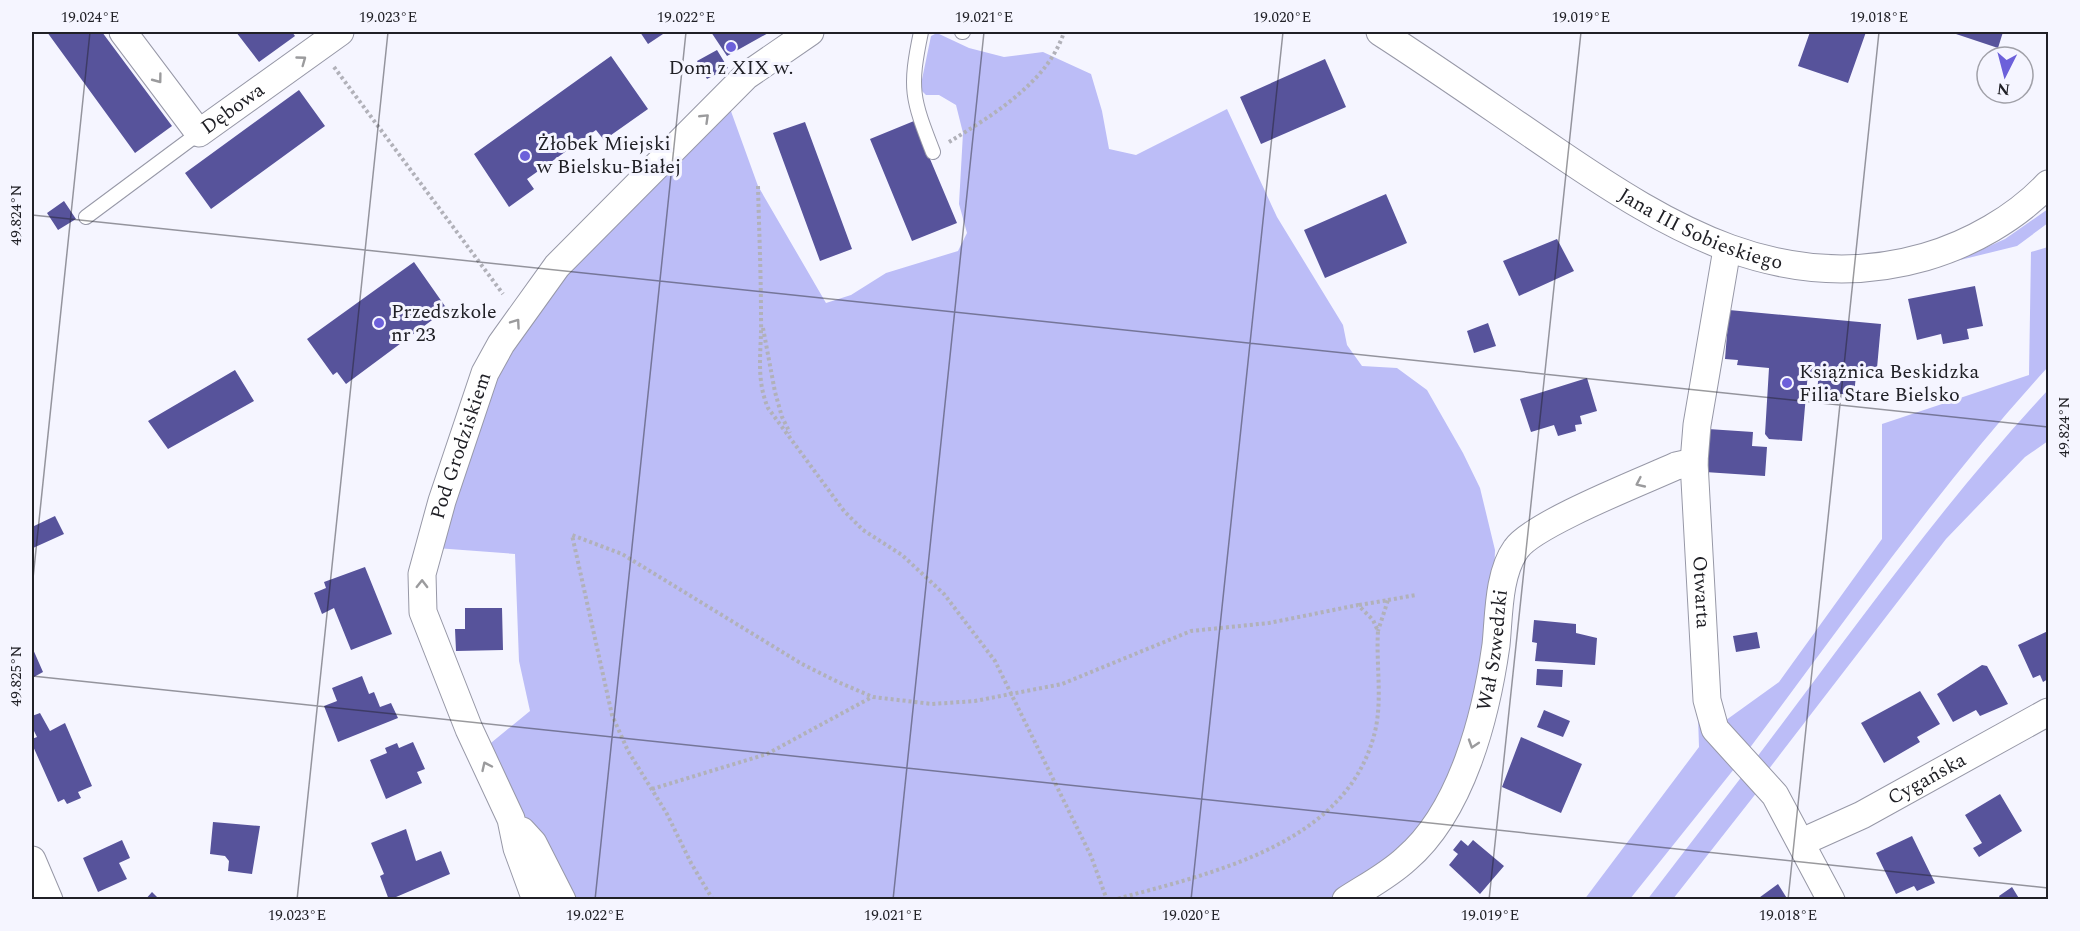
<svg xmlns="http://www.w3.org/2000/svg" width="2080" height="931" viewBox="0 0 2080 931" font-family="Spectral,serif">
	<rect width="100%" height="100%" fill="#f5f5ff"/>
	<path fill="#bcbdf7" d="M937 33 969 48 1004 57 1043 52 1091 74 1102 111 1109 149 1136 155 1227 109 1277 217 1343 325 1347 345 1362 366 1397 368 1427 390 1463 453 1480 488 1495 550 1493 615 1458 769 1413 842 1334 899 567 900 486 747 530 711 519 661 515 554 436 548 492 375 562 272 728 103 758 186 826 303 851 295 886 273 958 251 967 233 959 204 963 133 956 105 939 95H926L920 89 931 36Z
		M2048 209V223L2017 246 1956 261 2005 239Z
		M2048 247V367C1938 487 1844 623 1746 753L1722 723 1779 682 1882 539V424L2029 375 2031 252Z
		M2048 390V441L2025 457 1946 539 1765 774 1754 761C1849 636 1941 505 2048 390Z
		M1698 716 1738 764 1630 899 1584 900 1699 747Z
		M1746 771 1761 787 1673 899 1647 900Z"/>
	<path fill="#57539b" d="M47 32H102L172 126 135 153Z
		M236 32H292L295 36 259 62Z
		M640 32H666L648 44Z
		M711 32H770L727 56Z
		M1810 32H1866L1848 83 1798 66Z
		M1950 32H2003L1998 48Z
		M717 50 728 68 707 79 697 61Z
		M611 56 648 109 604 140 596 130 527 179 534 189 509 207 474 154Z
		M1325 59 1346 107 1261 144 1240 97Z
		M299 90 325 126 211 209 185 173Z
		M914 121 957 223 912 241 870 139Z
		M805 122 852 249 820 261 773 133Z
		M1386 194 1407 243 1325 278 1304 230Z
		M64 201 76 219 58 230 47 213Z
		M1557 239 1574 271 1519 296 1503 261Z
		M414 262 447 309 346 384 337 372 333 375 307 339Z
		M1975 286 1983 326 1967 329 1969 339 1943 344 1941 334 1917 340 1908 299Z
		M1729 310 1881 324 1877 368 1861 367 1860 375H1856L1854 395 1817 392 1819 372H1808L1802 441 1769 439 1765 434 1769 368 1737 365 1738 360 1725 359Z
		M1488 323 1496 346 1474 353 1467 331Z
		M235 370 254 401 168 449 148 421Z
		M1587 378 1597 411 1580 416 1582 424 1575 425 1576 431 1558 436 1554 425 1531 432 1520 399Z
		M1708 429 1753 432 1752 446 1767 447 1765 476 1705 472Z
		M55 516 64 534 33 548 32 527Z
		M365 567 392 634 351 650 334 608 322 614 314 593 326 588 324 582Z
		M465 608H502L503 650 456 651 455 629H465Z
		M1534 620 1576 624V633L1597 638 1595 665 1535 661 1537 643 1532 642Z
		M2048 631V679L2043 682 2040 675 2033 678 2018 645Z
		M1757 632 1760 648 1736 652 1733 636Z
		M32 647 43 672 32 678Z
		M1982 665 1987 666 2008 704 1980 716 1976 710 1953 722 1937 694Z
		M1537 669 1563 670 1562 687 1536 685Z
		M362 676 369 694 374 692 380 707 391 703 398 718 338 742 324 706 337 701 332 688Z
		M1920 691 1940 724 1917 737 1920 742 1884 763 1861 723Z
		M1544 710 1570 721 1563 737 1537 727Z
		M40 713 50 731 65 723 92 786 78 792 81 798 67 804 64 799 58 802 32 744V739L37 737 34 731 32 733V716Z
		M1521 737 1582 764 1561 813 1502 787Z
		M413 742 425 769 417 772 422 783 386 799 370 760 387 753 385 748 397 743 399 748Z
		M2000 794 2022 831 1979 857 1973 848 1982 843 1965 815Z
		M213 822 260 826 252 874 228 871 229 861 225 856 210 854Z
		M406 829 416 861 441 851 450 874 389 900 380 876 384 874 371 843Z
		M1912 836 1935 883 1917 891 1914 886 1896 894 1876 853Z
		M122 840 130 858 119 863 127 879 98 892 83 858Z
		M1461 840 1468 846 1473 840 1504 866 1480 894 1449 865 1458 854 1453 850Z
		M1778 884 1788 900H1756Z
		M2012 887 2020 900H2001L1999 896Z
		M152 892 160 900H145Z"/>
	<g fill="none" stroke-linecap="round" stroke-linejoin="round">
		<g stroke="#9798a7" stroke-width="16">
			<path id="lane" d="M921 32C909 89 912 98 933 152
				M962 32H963
				M86 217 199 133"/>
		</g>
		<g stroke="#9798a7" stroke-width="29">
			<g id="street">
				<path id="s1" d="M123 32 199 133 340 32"/>
				<path id="s2" d="M1380 32C1439 70 1497 111 1556 151 1669 228 1783 298 1925 257 1970 244 2016 218 2048 184"/>
				<path id="s3" d="M1727 249 1697 425 1694 462 1707 700 1715 729 1775 795 1831 900"/>
				<path d="M522 831 533 843 562 900"/>
				<path id="s4" d="M1802 842 1862 815 2048 712"/>
				<path d="M32 860 49 900"/>
				<path id="s5" d="M536 900 517 848 511 819 469 729 423 612 422 574 442 501 485 373 501 344 557 266 746 76 810 32"/>
				<path id="s6" d="M1346 900C1366 887 1389 875 1406 859 1462 811 1486 716 1496 645 1499 616 1498 574 1516 549 1533 524 1643 481 1676 466L1694 462"/>
			</g>
		</g>
		<path stroke="#b1b1b9" stroke-width="4" stroke-dasharray="3 3" stroke-linecap="butt" d="M334 67 503 294
			M949 142C993 115 1048 82 1064 32
			M758 186C759 229 761 273 761 317 762 350 755 377 768 408L844 511 863 530 902 555 944 594 995 661 1091 856 1107 900
			M763 328 775 392 782 417 790 433
			M1388 600 1416 595
			M1359 605 1388 600 1378 631
			M652 789 767 754 872 697
			M713 900 691 863 667 814 628 751 612 715 572 535 622 554 802 664 838 682 873 697 932 704 975 701 1062 684 1191 631 1269 623 1358 605 1373 620 1378 631C1376 662 1382 696 1376 727 1351 845 1211 873 1113 900"/>
		<use href="#lane" stroke="#fff" stroke-width="14"/>
		<use href="#street" stroke="#fff" stroke-width="27"/>
	</g>
	<defs><path id="oneway-chevron" d="M-2-3.5L2.5 0L-2 3.5" fill="none" stroke-width="1.6" stroke-linecap="round" stroke-linejoin="round" transform="scale(1.5)"/></defs>
	<g stroke="#9b9b9d">
		<use href="#oneway-chevron" transform="translate(302 60) rotate(-36)"/>
		<use href="#oneway-chevron" transform="translate(158 79) rotate(53)"/>
		<use href="#oneway-chevron" transform="translate(705 118) rotate(-44)"/>
		<use href="#oneway-chevron" transform="translate(516 323) rotate(-55)"/>
		<use href="#oneway-chevron" transform="translate(1640 483) rotate(155)"/>
		<use href="#oneway-chevron" transform="translate(422 584) rotate(-89)"/>
		<use href="#oneway-chevron" transform="translate(1473 744) rotate(108)"/>
		<use href="#oneway-chevron" transform="translate(486 766) rotate(-115)"/>
	</g>
	<path fill="none" stroke="#202026" stroke-width="1.5" stroke-opacity="0.45" d="M32 215 2048 427M32 588 90 32M32 676 2048 888M297 900 388 32M595 900 686 32M893 900 984 32M1191 900 1283 32M1489 900 1581 32M1788 900 1879 32"/>
	<g fill="#6c60da" stroke="#f5f5ff" stroke-width="2">
		<circle cx="731" cy="47" r="6"/>
		<circle cx="525" cy="156" r="6"/>
		<circle cx="379" cy="323" r="6"/>
		<circle cx="1787" cy="383" r="6"/>
	</g>
	<g text-anchor="middle" dominant-baseline="central" stroke-width="6" stroke-linejoin="round" paint-order="stroke">
		<g font-size="20" fill="#202026" stroke="#f5f5ff" text-anchor="start">
			<text x="731" y="68" text-anchor="middle">Dom z XIX w.</text>
			<text x="537" y="144">Żłobek Miejski<tspan x="537" dy="23">w Bielsku-Białej</tspan></text>
			<text x="391" y="312">Przedszkole<tspan x="391" dy="23">nr 23</tspan></text>
			<text x="1799" y="372">Książnica Beskidzka<tspan x="1799" dy="23">Filia Stare Bielsko</tspan></text>
		</g>
		<g font-size="20" fill="#202026" stroke="#f5f5ff">
			<text stroke="none"><textPath href="#s1" startOffset="168">Dębowa</textPath></text>
			<text stroke="none"><textPath href="#s2" startOffset="378">Jana III Sobieskiego</textPath></text>
			<text stroke="none"><textPath href="#s5" startOffset="482">Pod Grodziskiem</textPath></text>
			<text stroke="none"><textPath href="#s3" startOffset="346">Otwarta</textPath></text>
			<text stroke="none"><textPath href="#s6" startOffset="304">Wał Szwedzki</textPath></text>
			<text stroke="none"><textPath href="#s4" startOffset="140">Cygańska</textPath></text>
		</g>
	</g>
	<rect width="2080" height="931" fill="none" stroke="#f5f5ff" stroke-width="66"/>
	<g transform="translate(2005 75) rotate(186)"><circle r="28" fill="#f5f5ff" stroke="#a0a0a8" stroke-width="1.5"/>
	<path d="M0-4.5L10 22L0 15L-10 22Z" fill="#6c60da"/>
	<text y="-9" font-size="16" font-weight="bold" text-anchor="middle" fill="#202026">N</text>
	</g>
	<rect x="33" y="33" width="2014" height="865" fill="none" stroke="#202026" stroke-width="2"/>
	<g font-size="15" text-anchor="middle" fill="#202026">
		<text x="90" y="22">19.024°E</text>
		<text x="388" y="22">19.023°E</text>
		<text x="686" y="22">19.022°E</text>
		<text x="984" y="22">19.021°E</text>
		<text x="1282" y="22">19.020°E</text>
		<text x="1581" y="22">19.019°E</text>
		<text x="1879" y="22">19.018°E</text>
		<text transform="translate(16 215) rotate(-90)" y="5">49.824°N</text>
		<text transform="translate(2064 427) rotate(-90)" y="5">49.824°N</text>
		<text transform="translate(16 676) rotate(-90)" y="5">49.825°N</text>
		<text x="297" y="920">19.023°E</text>
		<text x="595" y="920">19.022°E</text>
		<text x="893" y="920">19.021°E</text>
		<text x="1191" y="920">19.020°E</text>
		<text x="1490" y="920">19.019°E</text>
		<text x="1788" y="920">19.018°E</text>
	</g>
</svg>
